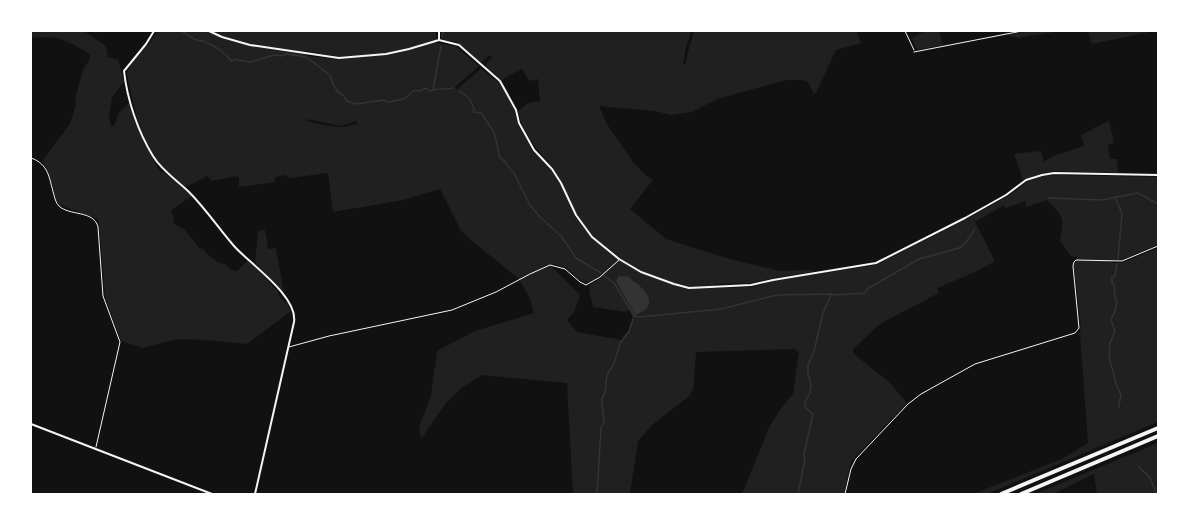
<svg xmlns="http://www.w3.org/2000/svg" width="1189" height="525" viewBox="0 0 1189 525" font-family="'Golos Text',sans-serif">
	<rect width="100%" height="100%" fill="#111"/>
	<path fill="#202020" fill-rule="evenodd" d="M31 31H84L106 46 108 57 118 60 124 82 112 97 109 117 111 126H114L119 113 129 103 144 143 155 161V164L161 172H164L192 196 171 210 173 215 174 224 185 230 199 248 204 249 205 252 219 263 225 264 232 270 237 271 248 260 260 271 278 292V295L284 302 287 303 290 309V312L247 344 206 340 185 339 174 340 143 348 121 341 105 296 99 225 98 219 60 205 57 201 47 169 42 161 70 124 76 105 75 99 83 70 90 59V54C66 40 60 35 31 38Z
		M157 31H436V43L455 46 479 66 455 87 456 90 481 69 499 82 508 96 515 111 517 123 533 151 551 169 553 167C538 151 522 133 518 111L528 103 540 101 538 79 529 81 522 69 501 80 486 67V64L492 57 489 56 483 61 480 62 457 42 444 40 441 36V31H691L685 52 683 65 686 63 688 52 694 31H857L861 43 836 50 816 93 814 94 808 82 803 80H786L717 99 692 112 671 115 655 111 599 106 607 124 633 162 643 173 653 180 630 209 666 239 726 258 780 271 813 270 812 272 773 278 751 283 714 284 716 288 751 287 773 281 876 265 965 220 1008 196 1027 182 1039 177 1053 175 1158 177V245L1121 260H1112V263H1122L1158 248V422L987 494H973L1062 459 1088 443 1080 333 1081 327 1074 266 1077 257 1071 256 1060 241C1064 216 1065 218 1047 200L1026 207V201L1005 208 1004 205 975 222 995 261 975 272 937 288 939 293 880 324 853 349 854 354 889 382 907 403 851 461 844 494H742L769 428 779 411 793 394 799 352 794 349 696 352 693 390 687 398 652 425 638 441 630 494H573L567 383 482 375 460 389 446 403 421 439 419 427 431 396 437 351 475 331 534 313 529 296 518 278 473 242 461 231 440 189 403 200 333 212 328 173 291 178 285 175 275 177V182L239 187V178L235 176 212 181 207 176 186 187 166 170 154 155 146 142 137 118 128 80 127 72 134 60 149 44ZM305 51 334 56V59L307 56ZM307 119 341 126 356 121 358 123C342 131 324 125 307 121ZM551 263 566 268 581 281 585 283 590 282 600 275 602 277 590 285 589 291 593 307 625 312 630 310 633 317 628 331 622 337V340L577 332 567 320 574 312 580 295 551 266Z
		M926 31H939L943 45 917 50 912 38Z
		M1029 31H1060L1018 38 1007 35Z
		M1088 31H1154L1092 44Z
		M1109 121 1114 143 1108 144 1110 159H1117L1118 173 1054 171 1040 174 1023 180 1014 154 1041 151 1044 162 1053 156 1084 146 1081 135Z
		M265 230 268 249 276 248 283 288 280 290 255 262 258 231Z
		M1158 443V494H1097L1094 474 1053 494H1035Z"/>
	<path fill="#333" d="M619 276C622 277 626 276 629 277 631 279 634 282 636 283 651 294 656 308 635 315L616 281Z"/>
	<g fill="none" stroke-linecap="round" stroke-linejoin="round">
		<path stroke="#333" stroke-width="1.5" d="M175 31H178
			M181 31C185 33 190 36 194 39 197 41 200 40 203 41 213 45 225 52 231 61L235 59 237 60 251 62 274 55 281 56 287 54 306 57 330 75 333 84 338 92 343 95 347 101 356 104 384 100 388 102 404 99 413 91H420L426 88 430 91C438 88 445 90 453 88
			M442 37 444 31
			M433 90 441 46
			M459 91 469 98 474 108 473 112 481 113 494 132 500 158C509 163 508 169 514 173L530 205 540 217 561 236 576 258 601 273
			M1115 197 1122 214 1118 259
			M1048 198 1102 200 1138 193 1158 204
			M1117 264 1115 276 1112 277V283L1114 284 1115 298 1117 301 1115 311 1111 320 1115 331 1110 343 1109 356 1116 384 1121 395 1119 405V407
			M604 276 614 283 634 316 639 317 721 309 777 295 831 294 835 295 865 293 867 289 919 259 959 248 964 245 975 229
			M1139 466C1141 471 1145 472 1148 475 1152 480 1154 488 1156 494
			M597 494 601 428 604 422 602 403V398L605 393 607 375 614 364 620 343 629 332 634 316
			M798 494 805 459 804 454 813 414 805 407V402L810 393 811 384 808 375V365L814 351 823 313 831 295"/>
		<path stroke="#f5f5f5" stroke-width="1" d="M905 31 914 50
			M31 158C49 164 49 178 54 195 55 199 56 203 59 206 69 216 94 210 98 227L103 296 120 342 96 447"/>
		<path stroke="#f5f5f5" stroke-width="1" d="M914 52 1022 31
			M289 347 329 336 452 310 496 292 530 274 550 265 565 269 580 282 586 285 600 277 619 260
			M845 494 851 469 856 459 908 404 921 394 975 364 1075 333 1079 328 1073 266 1074 262 1076 260 1122 261 1158 246"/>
		<path stroke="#f5f5f5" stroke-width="2" d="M154 31 146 44 124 71C127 99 138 132 153 156 162 171 177 180 189 192 206 209 219 229 234 246 250 264 298 296 294 322L255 494
			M209 31 222 37 250 45 339 58 386 54 409 49 439 40 459 45 500 81 516 110 519 123 534 150 552 169 561 183 576 215 592 237 619 259 641 272 674 284 689 288 751 285 773 280 876 263 965 218 1006 195 1026 180 1042 175 1054 173 1158 175
			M439 40V31
			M31 424 212 494"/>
		<path stroke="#f5f5f5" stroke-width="4" d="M1001 494 1158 428
			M1021 494 1158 436"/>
	</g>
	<rect width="1189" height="525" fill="none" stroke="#ffffff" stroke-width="64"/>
</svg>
